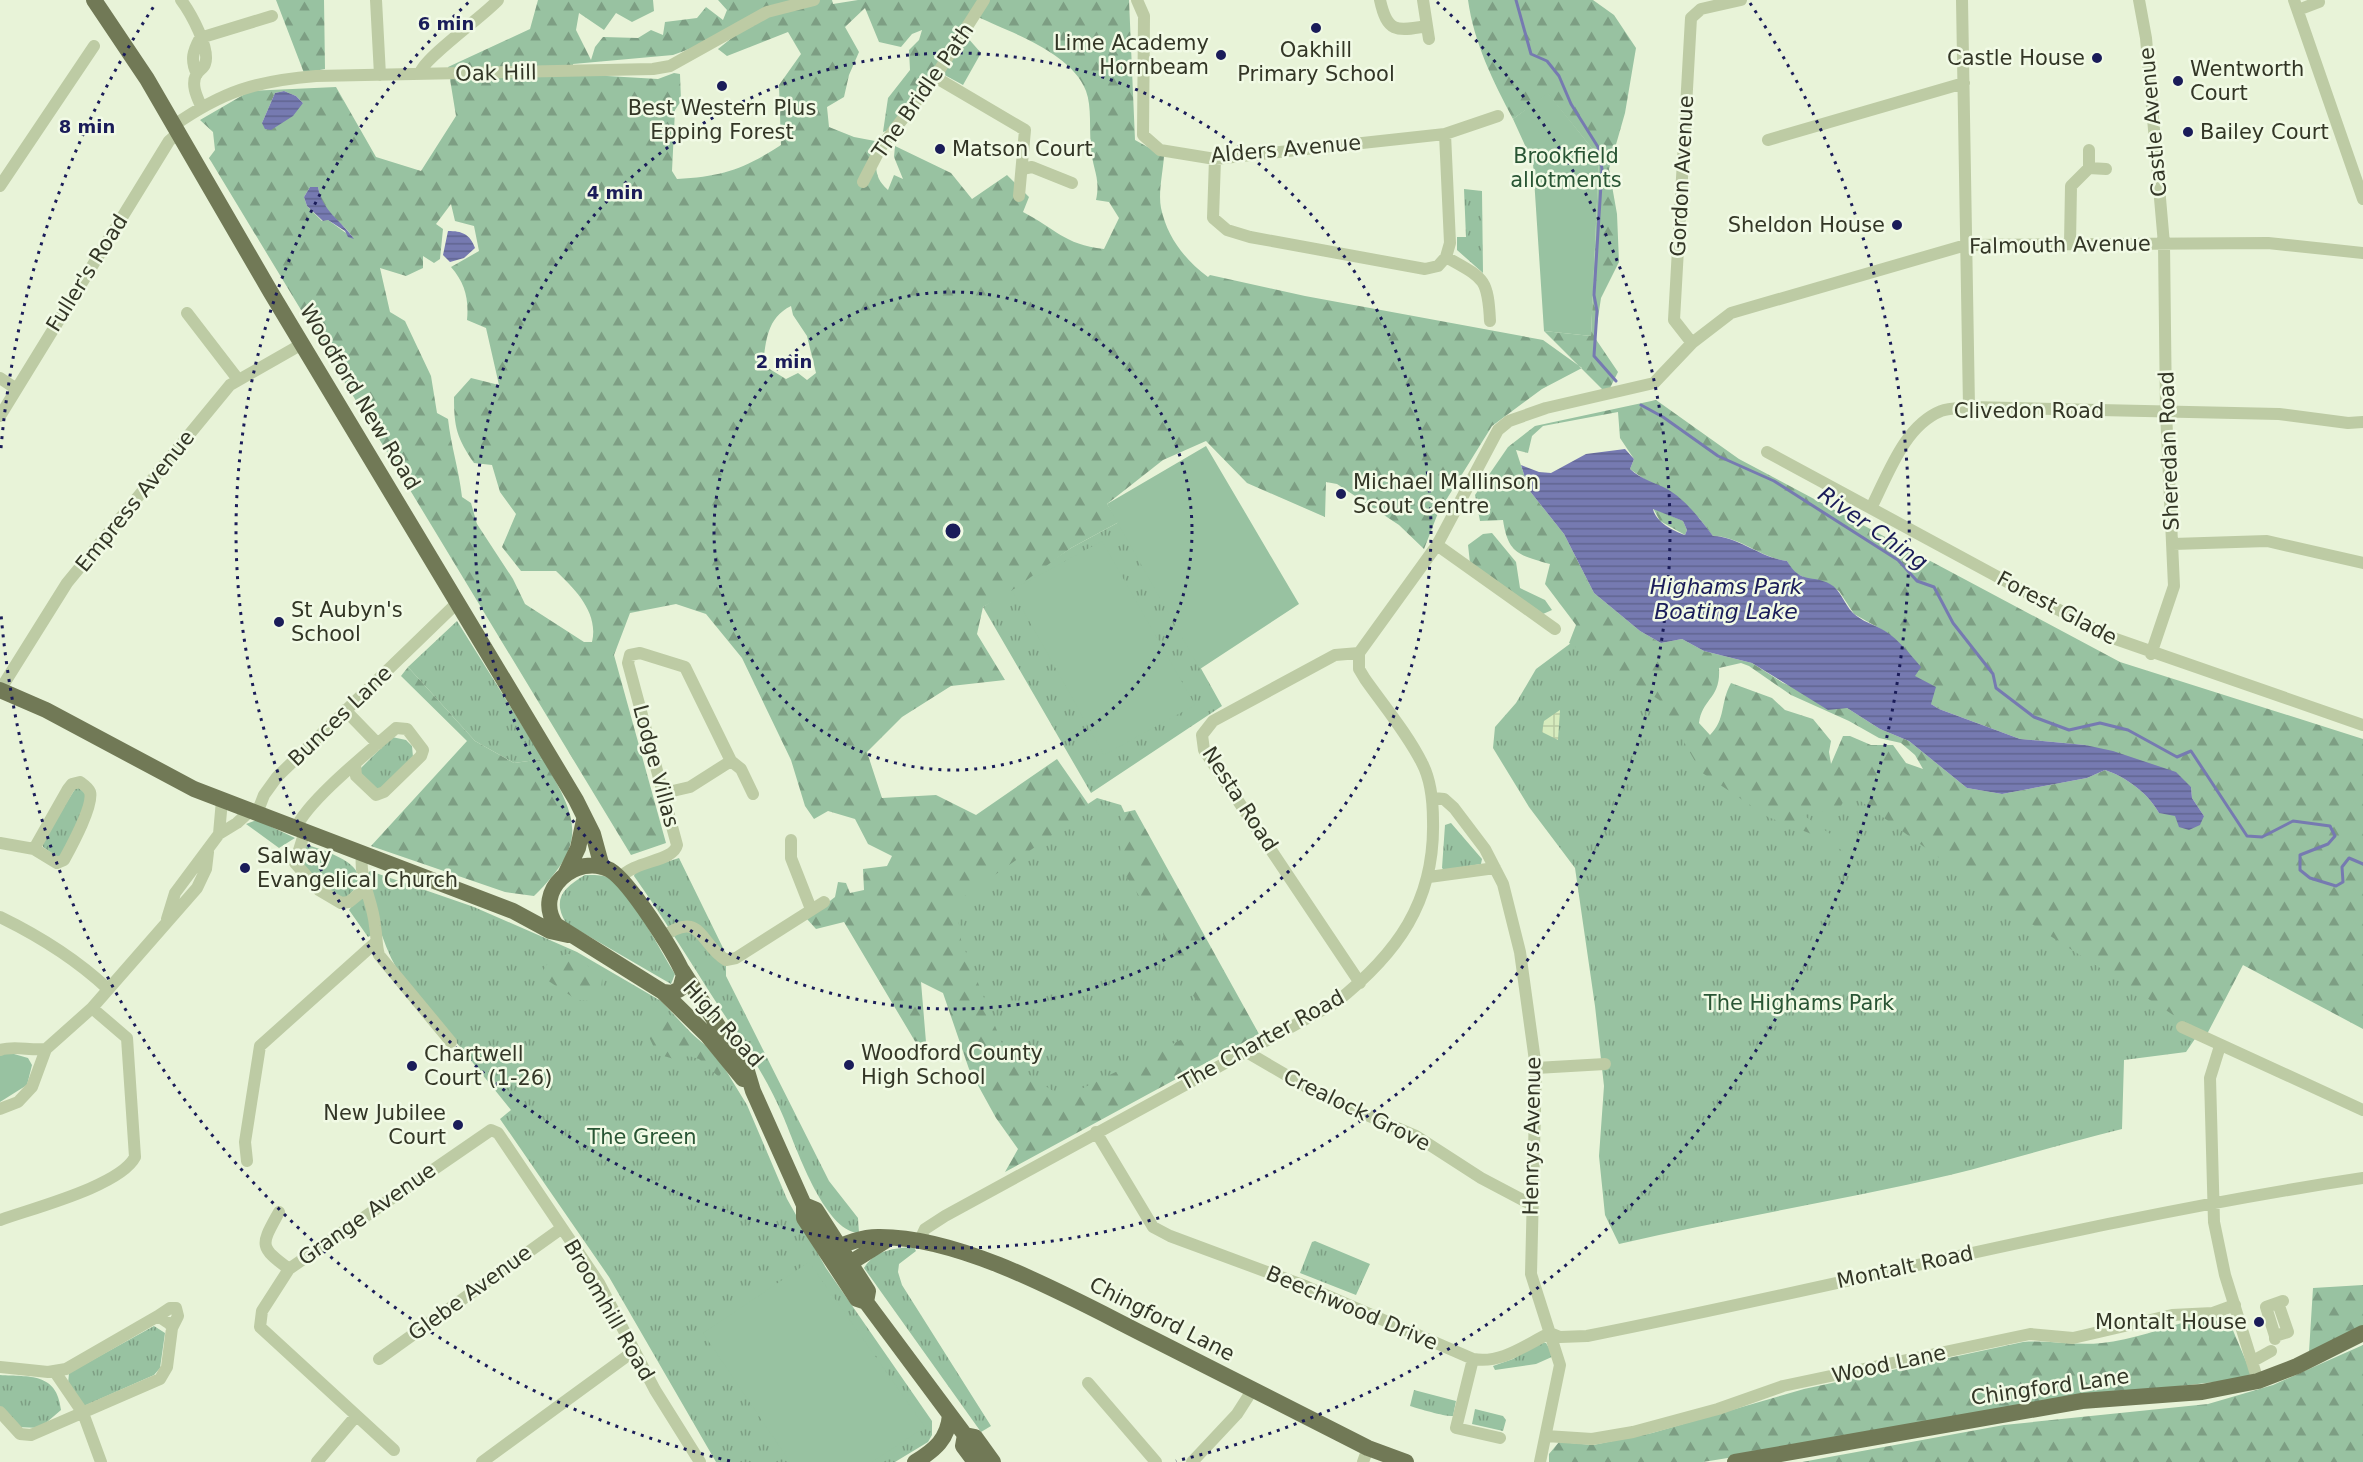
<svg xmlns="http://www.w3.org/2000/svg" width="2363" height="1462" viewBox="0 0 2363 1462" font-family="'DejaVu Sans',sans-serif">
	<defs>
		<pattern id="grass-tufts" width="24" height="20" patternUnits="userSpaceOnUse" patternTransform="scale(1.5)"><rect width="24" height="20" fill="#98c2a1"/><path d="M3 7l-1-3M5 7V3M7 7l1-3M15 17l-1-3M17 17v-4M19 17l1-3" fill="none" stroke="#7d9e83"/></pattern>
		<pattern id="forest-firs" width="22" height="20" patternUnits="userSpaceOnUse" patternTransform="scale(1.5)"><rect width="22" height="20" fill="#98c2a1"/><path d="M5 1l3.5 6h-7zM16 11l3.5 6h-7z" fill="#7d9e83"/></pattern>
		<pattern id="plaza-grid" width="8" height="8" patternUnits="userSpaceOnUse" patternTransform="scale(1.5)"><rect width="8" height="8" fill="#d7ecbe"/><path d="M0 4h8M4 0v8" fill="none" stroke="#b9cba3"/></pattern>
		<pattern id="water-rules" width="6" height="5" patternUnits="userSpaceOnUse" patternTransform="scale(1.5)"><rect width="6" height="5" fill="#767ab1"/><path d="M0 2.5h6" fill="none" stroke="#616590"/></pattern>
	</defs>
	<rect width="100%" height="100%" fill="#e8f3d8"/>
	<path fill="url(#grass-tufts)" d="M1464 189 1482 191 1483 273 1457 250V237H1466Z
		M1119 522 1222 706 1091 793 983 607 1071 548Z
		M457 621 543 759 514 763 475 741 408 667Z
		M1571 643 1655 694 1714 751 1844 785 2201 1030 2186 1052 2124 1060 2122 1129C2064 1143 2008 1161 1950 1175 1840 1201 1729 1218 1619 1244L1605 1215 1599 1156 1604 1086 1595 1006 1575 868 1529 807 1493 748 1495 727 1516 703 1536 669Z
		M392 737 406 740 412 746 413 757 383 788 372 791 359 770Z
		M77 786 89 797 62 856 57 857 43 847 42 841Z
		M1097 798 1121 805 1223 1021 1043 1121 963 984 948 896Z
		M257 820 295 838 279 848 246 824Z
		M1451 823 1482 859 1481 864 1444 870 1442 868 1445 825Z
		M308 845C332 853 384 870 344 899 327 891 312 877 300 862L303 846Z
		M679 858 726 954V976L829 1181 858 1218 859 1233C824 1232 795 1144 783 1116 766 1075 740 1039 716 1002 689 960 663 917 634 876L635 872Z
		M370 871 474 907 577 952 661 1001 725 1069 747 1105 787 1199 826 1268 932 1421V1435L928 1442 895 1462H716L609 1277 500 1119 511 1110 397 969C381 941 372 905 367 874Z
		M585 875C595 875 604 874 612 880 634 897 659 949 675 974L671 984 566 923C552 899 563 888 585 875Z
		M360 896 365 897 372 935 368 937 349 910Z
		M1315 1241 1370 1264 1356 1295 1300 1273 1312 1242Z
		M914 1247 916 1251 899 1264 898 1272 902 1285 991 1426 981 1432 864 1268C875 1250 894 1248 914 1247Z
		M154 1326 165 1333 160 1368 154 1375 84 1406 68 1384 69 1373Z
		M1541 1342 1546 1343 1554 1356 1536 1364 1495 1370 1493 1366 1513 1359Z
		M0 1375C29 1377 57 1372 61 1410L40 1428 17 1427 0 1409Z
		M1414 1390 1456 1401 1453 1416C1447 1417 1419 1409 1410 1406Z
		M1475 1409 1503 1416 1506 1420 1503 1431 1472 1424Z"/>
	<path fill="url(#forest-firs)" fill-rule="evenodd" d="M276 0H324L325 69 304 73Z
		M538 0H653L654 11 632 22 616 13 604 30 579 13 576 30 591 60 595 47 603 37 638 38 651 30 663 35 665 22 697 18 706 7 723 20 727 10 718 0H832L833 4 858 0H1129L1135 140 1164 156C1163 172 1158 193 1161 208 1167 237 1185 260 1208 277L1210 275 1305 296 1543 340 1582 368 1542 389 1492 426 1438 513 1424 549 1399 525 1337 484 1326 482 1325 517 1247 483 1206 441 1163 460 1107 504 1119 522 1071 548 1013 590 983 607 977 634 1005 680 951 686 902 717 867 752 882 798 936 795 976 815 1057 759 1091 808 956 902 961 940 1009 1061 1063 1098 1213 1024 1166 957 1163 932 1120 867 1121 813 1135 810 1259 1034 1005 1172 1018 1149 996 1118 969 1069 943 993 921 982 926 1042 916 1043 844 922 816 929 807 919 835 897 838 882 846 883 850 893 864 890 863 869 887 866 892 856 868 844 855 819 828 811 814 819 805 806 791 760 742 658 706 614 676 604 630 613 614 655 666 843 631 855 209 158 215 150 213 132 200 120 250 91 336 87 376 157 421 171 456 116 448 67 530 29ZM865 8 879 42 901 47 912 34 922 30 919 40 909 50 910 70 888 98 883 132 900 126 941 73 963 85 981 53 960 29 978 17C1012 33 1072 53 1086 91 1092 107 1089 130 1091 147 1092 169 1101 177 1096 200L1109 202 1119 218 1104 249C1063 244 1056 229 1023 212L1029 197 1007 175 972 199 951 173 895 146 894 157 903 179 894 175 888 190C873 177 875 164 879 146L875 141 854 137 829 127 827 107 844 97 849 75 859 52 845 27ZM788 32 801 54 779 85 781 145C742 170 723 176 677 179L672 171 675 110 681 101 680 74 674 73 658 79 573 74V64L673 55 703 44 733 37 718 49 727 56ZM284 91 296 96 303 103 262 123 275 93ZM310 187H318C322 215 342 219 353 238L328 220 322 221 307 206 304 197ZM451 204 455 221 474 226 479 251 451 267C465 283 469 299 467 320L486 328 499 385 471 378 454 397C454 428 457 438 474 463L492 465 500 492 516 514 502 547 521 571H556C575 589 599 613 592 642H584L525 604 513 579 477 524 471 503 462 497C459 470 451 446 448 419L437 413 431 376 405 321 390 312 380 268 406 276 423 268V256L434 263 440 259 443 229 436 224ZM791 306 793 315 807 336 816 373 807 380 798 373 786 379 763 365C766 340 767 318 791 306Z
		M1468 0H1593L1614 15 1636 48 1625 113 1609 169 1617 214 1619 262 1601 298 1595 338 1618 372 1607 394 1544 331 1591 336 1599 157 1548 94 1513 119C1493 81 1474 43 1468 0Z
		M1656 400 1739 459 2120 662 2363 739V1029L2243 965 2206 1036 2027 921 1848 792 1838 812 1796 810 1836 838 1853 845 1849 854 1809 833 1768 817 1701 772 1661 701 1569 643 1576 625 1545 584 1550 564C1519 555 1508 554 1503 520L1480 521 1475 495 1508 447 1535 426ZM1618 412 1620 438 1634 459 1630 469 1699 518 1713 536C1739 536 1761 558 1787 561L1793 572 1810 580 1829 584 1839 591 1854 614 1886 632 1931 704 1939 709 2020 739 2085 745 2191 787 2192 798 2204 816 2159 813C2148 793 2126 777 2105 770L2087 778 2002 794 1967 788 1909 741 1880 729 1847 708 1783 683 1752 663 1704 651 1682 639 1661 643 1640 631 1594 593 1564 534 1529 490 1516 450 1528 453 1532 436 1543 426ZM1741 663 1749 666 1791 695 1849 721 1879 738 1901 743 1915 755 1923 769 1906 763 1893 745H1871L1850 736H1843L1831 764 1829 752 1831 741 1813 719 1785 710 1772 698 1731 683C1720 703 1726 719 1710 735L1699 723C1702 698 1721 699 1719 668Z
		M1653 508 1683 521 1687 530 1685 535 1660 521Z
		M1492 533 1516 562 1520 588 1545 600 1552 610 1543 614 1470 563 1468 545 1483 534Z
		M408 667 475 741 514 763 543 759C578 819 589 842 534 896L505 892 371 846 467 741 401 676Z
		M569 954 593 969 602 979 601 990 590 1001 577 1000 541 976C547 960 554 957 569 954Z
		M665 1011 705 1045 724 1067 719 1077 699 1059 689 1056 674 1059 657 1054 644 1026Z
		M2363 1285V1326L2309 1352 2313 1288Z
		M2192 1320 2229 1321 2251 1373 2248 1378 2147 1390 1703 1462H1549V1454L1559 1442 1593 1445 1652 1433 1804 1389 2023 1342C2049 1340 2075 1346 2102 1343 2132 1340 2163 1328 2192 1320Z
		M2363 1345V1462H1802L2004 1425 2208 1404 2273 1385Z"/>
	<path fill="#98c2a1" d="M1548 93 1599 157 1591 336 1544 331 1533 163 1513 119Z
		M1206 446 1299 604 1200 669 1107 504Z
		M1102 541 1195 705 1104 755 1012 590Z
		M7 1052 28 1058 32 1065 27 1085 0 1102V1055Z
		M809 1262 925 1427 872 1462H790L703 1333Z"/>
	<path fill="url(#plaza-grid)" d="M1560 710 1558 740 1542 732 1544 721Z"/>
	<path fill="url(#water-rules)" fill-rule="evenodd" d="M284 91 296 96 303 103 293 116 271 130 265 129 262 123 275 93Z
		M310 187H318C322 211 341 220 354 239L348 237 345 231 328 220 323 221 307 206 304 197Z
		M448 231C462 231 470 234 475 248L464 258 450 262 443 255Z
		M1625 449 1634 459 1630 469C1642 480 1654 482 1667 489 1685 499 1701 520 1713 536 1739 537 1761 558 1787 561 1801 585 1812 574 1830 584 1841 590 1844 604 1853 613 1861 621 1875 625 1885 631 1899 640 1910 654 1921 667L1915 676 1936 687 1931 704 1939 709 2020 739 2085 745 2113 751 2176 772 2191 787 2192 798 2204 816 2200 825 2189 830 2179 827 2175 816 2159 813C2148 793 2126 777 2105 770L2087 778 2002 794 1967 788 1909 741 1880 729 1847 708 1828 710 1752 663 1704 651 1682 639 1661 643 1640 631 1594 593 1564 534 1529 490 1521 465 1539 472 1551 473 1586 454ZM1653 509 1683 521 1687 530 1685 535C1673 531 1656 522 1653 509Z"/>
	<g fill="none" stroke-linecap="round" stroke-linejoin="round">
		<path stroke="#767ab1" stroke-width="3" d="M1516 0 1531 54 1547 61 1559 76 1571 104 1598 147 1602 169 1594 295 1597 311 1594 356 1616 381
			M1641 405 1663 417 1718 456 1774 481 1898 560 1917 581 1934 587 1953 623 1993 674 1996 688 2034 717 2069 730 2100 723 2128 730 2177 757 2191 751 2247 836 2262 837 2293 821 2330 826 2335 836 2328 844 2300 855V870L2310 878 2336 886 2343 882 2342 867 2349 858 2363 864"/>
		<path stroke="#bdcba4" stroke-width="12" d="M181 0C190 12 211 49 205 64 204 68 198 71 196 75 191 85 197 97 201 106
			M376 0 380 75
			M1137 0 1144 16 1143 135 1160 150 1215 159 1445 134 1498 116
			M1380 0C1387 32 1396 32 1426 26
			M1423 0 1429 39
			M1962 0 1969 407
			M2139 0 2146 38 2164 244 2166 412 2174 586 2151 654
			M2294 0 2363 199
			M2298 10 2319 2
			M197 74C190 60 193 51 200 38L272 16
			M420 74C420 61 485 15 498 0
			M935 77 1025 130 1019 196
			M173 126C223 91 256 81 316 76L653 69 670 66 767 12 814 0
			M1768 140 1964 83
			M1215 159 1213 218 1227 230 1250 237 1425 269 1438 266 1446 257 1450 243 1445 134
			M2089 168 2106 169
			M1022 169 1032 167 1072 183
			M863 182 881 147 935 77 984 0
			M0 186 94 46
			M2070 244 2071 186 2089 168V150
			M1446 257C1483 278 1488 277 1490 321
			M187 313 237 378
			M1692 343 1674 320 1691 18 1701 9 1741 0
			M0 378 15 388
			M0 416 169 141 177 134
			M1767 452 2107 636 2363 725
			M1871 508C1888 475 1904 426 1941 411 1949 408 1961 408 1969 407L2279 414 2348 423 2363 422
			M2173 544 2267 541 2363 563
			M1437 545 1555 629
			M1359 653 1335 655 1213 721 1202 735 1204 750 1360 983
			M0 690 67 583 230 385 302 344
			M345 710 378 744
			M664 793 690 787 731 761
			M1433 798 1444 799 1454 808 1485 849 1503 884 1520 952 1536 1068 1531 1274 1560 1365 1540 1462
			M257 813 264 795 277 777 458 602
			M296 828C308 800 371 750 396 728L407 729 423 750 421 756 384 792 376 795 356 776 355 764
			M305 831 295 863 319 890 341 903 349 902 365 889
			M219 834 237 823 251 810
			M791 840V858L811 909
			M0 843 34 849 57 863 64 860C71 847 94 805 90 792 88 787 84 785 80 782L72 784 68 789 34 849
			M362 855C359 880 373 901 375 926 377 937 376 945 379 955L451 1042
			M1429 877 1495 868
			M620 878C635 860 673 862 677 845L628 663 630 655 640 653 685 667 731 761 741 769 753 794
			M0 917C39 936 76 959 108 989
			M167 919 175 893 219 834 222 800
			M661 938C702 908 699 944 726 960L736 958 824 902
			M2182 1027 2363 1110
			M2220 1046 2210 1078 2214 1222 2225 1275 2258 1381
			M0 1050C14 1045 30 1051 46 1049
			M1245 1051 1322 1096 1416 1136 1481 1178 1532 1205
			M1536 1068 1605 1064
			M0 1109 18 1102 32 1087 46 1049 92 1008 197 888 206 869 208 852
			M1096 1132 1153 1227 1170 1236 1305 1286 1473 1359C1502 1364 1525 1345 1550 1333
			M247 1161 245 1142 260 1046 375 943
			M279 1212C261 1245 258 1246 289 1269
			M0 1220C33 1208 120 1186 135 1157L127 1038 92 1008
			M919 1242 925 1229 945 1216 1335 1003C1397 954 1435 902 1433 821 1433 802 1431 780 1422 763 1407 733 1384 706 1365 679L1359 669V653L1437 545 1498 430 1509 421 1546 408 1654 383 1692 343 1731 313 1966 245 2268 243 2363 253
			M158 1316 170 1308H176L178 1316 172 1328
			M1550 1333 1560 1337 1587 1336C1846 1285 2102 1217 2363 1178
			M2275 1336 2266 1307 2283 1301
			M2275 1339V1336L2288 1332 2278 1303
			M379 1359 562 1228
			M1473 1359 1456 1428 1500 1438
			M2253 1361 2271 1351
			M0 1367 48 1372 66 1369 158 1316 170 1324 172 1328 167 1367 160 1379 31 1435 20 1434 0 1412
			M55 1372 83 1413 101 1462
			M1088 1383 1156 1462
			M1546 1436 1592 1439 1633 1432 1718 1409 1783 1386 2030 1334 2073 1338 2172 1315 2213 1313 2235 1305
			M394 1450 260 1327 262 1311 289 1269 491 1130 498 1133 599 1283 655 1390 700 1462
			M317 1462 356 1416
			M482 1462 634 1351
			M1192 1462 1237 1414 1253 1389
			M1363 1462 1368 1448"/>
		<path stroke="#717956" stroke-width="16" d="M94 0 147 79 270 291 576 800 593 834 602 867
			M0 690 46 710 194 789 513 911 550 931 568 935
			M565 875 578 848 584 820
			M682 970 747 1071 753 1091 804 1205V1218L857 1299 866 1302 965 1435 975 1437 993 1462
			M663 992 672 993 680 989 684 975C674 952 630 882 610 870 577 852 532 891 556 925L663 992 707 1035 743 1079
			M804 1205 816 1210 868 1291 866 1302
			M827 1253C843 1244 859 1237 878 1237 963 1236 1073 1299 1149 1337 1222 1374 1295 1411 1368 1448L1406 1462
			M842 1268 890 1238
			M965 1435 963 1446 975 1462
			M915 1462C935 1450 948 1439 950 1415
			M1735 1462 2082 1401 2202 1392 2258 1381 2297 1366 2363 1333"/>
	</g>
	<g fill="none" stroke="#1a1c59" stroke-width="3" stroke-dasharray="3 6">
		<circle cx="953" cy="531" r="239"/>
		<circle cx="953" cy="531" r="478"/>
		<path d="M1437 2A717 717 0 1 1 469 2"/>
		<path d="M730 1461A956 956 0 0 1 1 614M1 448A956 956 0 0 1 156 3M1750 3A956 956 0 0 1 1176 1461"/>
	</g>
	<g fill="#1a1c59" stroke="#f1fae5" stroke-width="2">
		<circle cx="1316" cy="28" r="6"/>
		<circle cx="1221" cy="55" r="6"/>
		<circle cx="2097" cy="58" r="6"/>
		<circle cx="2178" cy="81" r="6"/>
		<circle cx="722" cy="86" r="6"/>
		<circle cx="2188" cy="132" r="6"/>
		<circle cx="940" cy="149" r="6"/>
		<circle cx="1897" cy="225" r="6"/>
		<circle cx="1341" cy="494" r="6"/>
		<circle cx="279" cy="622" r="6"/>
		<circle cx="245" cy="868" r="6"/>
		<circle cx="849" cy="1065" r="6"/>
		<circle cx="412" cy="1066" r="6"/>
		<circle cx="458" cy="1125" r="6"/>
		<circle cx="2259" cy="1322" r="6"/>
	</g>
	<g text-anchor="middle" dominant-baseline="central" stroke-width="5" stroke-linejoin="round" paint-order="stroke">
		<g font-size="21" fill="#333626" stroke="#f1fae5" text-anchor="start">
			<text x="1209" y="43" text-anchor="end">Lime Academy<tspan x="1209" dy="24">Hornbeam</tspan></text>
			<text x="1316" y="50" text-anchor="middle">Oakhill<tspan x="1316" dy="24">Primary School</tspan></text>
			<text x="2085" y="58" text-anchor="end">Castle House</text>
			<text x="2190" y="69">Wentworth<tspan x="2190" dy="24">Court</tspan></text>
			<text x="722" y="108" text-anchor="middle">Best Western Plus<tspan x="722" dy="24">Epping Forest</tspan></text>
			<text x="2200" y="132">Bailey Court</text>
			<text x="952" y="149">Matson Court</text>
			<text x="1885" y="225" text-anchor="end">Sheldon House</text>
			<text x="1353" y="482">Michael Mallinson<tspan x="1353" dy="24">Scout Centre</tspan></text>
			<text x="291" y="610">St Aubyn's<tspan x="291" dy="24">School</tspan></text>
			<text x="257" y="856">Salway<tspan x="257" dy="24">Evangelical Church</tspan></text>
			<text x="861" y="1053">Woodford County<tspan x="861" dy="24">High School</tspan></text>
			<text x="424" y="1054">Chartwell<tspan x="424" dy="24">Court (1-26)</tspan></text>
			<text x="446" y="1113" text-anchor="end">New Jubilee<tspan x="446" dy="24">Court</tspan></text>
			<text x="2247" y="1322" text-anchor="end">Montalt House</text>
		</g>
		<g font-size="21" fill="#333626" stroke="#f1fae5">
			<text transform="translate(496 73) rotate(-1)">Oak Hill</text>
			<text transform="translate(923 91) rotate(-55)">The Bridle Path</text>
			<text transform="translate(2153 122) rotate(-95)">Castle Avenue</text>
			<text transform="translate(1286 149) rotate(-5)">Alders Avenue</text>
			<text transform="translate(1682 176) rotate(-87)">Gordon Avenue</text>
			<text transform="translate(2060 245) rotate(-1)">Falmouth Avenue</text>
			<text transform="translate(87 273) rotate(-58)">Fuller's Road</text>
			<text transform="translate(360 397) rotate(59)">Woodford New Road</text>
			<text x="2029" y="411">Clivedon Road</text>
			<text transform="translate(2169 451) rotate(-92)">Sheredan Road</text>
			<text transform="translate(135 501) rotate(-51)">Empress Avenue</text>
			<text transform="translate(2057 608) rotate(28)">Forest Glade</text>
			<text transform="translate(340 716) rotate(-44)">Bunces Lane</text>
			<text transform="translate(656 766) rotate(75)">Lodge Villas</text>
			<text transform="translate(1240 799) rotate(57)">Nesta Road</text>
			<text transform="translate(723 1024) rotate(48)">High Road</text>
			<text transform="translate(1262 1040) rotate(-29)">The Charter Road</text>
			<text transform="translate(1357 1110) rotate(26)">Crealock Grove</text>
			<text transform="translate(1532 1136) rotate(-89)">Henrys Avenue</text>
			<text transform="translate(367 1214) rotate(-35)">Grange Avenue</text>
			<text transform="translate(1905 1267) rotate(-12)">Montalt Road</text>
			<text transform="translate(470 1293) rotate(-36)">Glebe Avenue</text>
			<text transform="translate(1352 1308) rotate(23)">Beechwood Drive</text>
			<text transform="translate(609 1310) rotate(60)">Broomhill Road</text>
			<text transform="translate(1162 1319) rotate(27)">Chingford Lane</text>
			<text transform="translate(1889 1364) rotate(-12)">Wood Lane</text>
			<text transform="translate(2050 1387) rotate(-8)">Chingford Lane</text>
		</g>
		<g font-size="21" fill="#295534" stroke="#f1fae5">
			<text x="1566" y="156">Brookfield<tspan x="1566" dy="24">allotments</tspan></text>
			<text x="1799" y="1003">The Highams Park</text>
			<text x="642" y="1137">The Green</text>
		</g>
		<g font-size="22" font-style="italic" fill="#1a1c59" stroke="#f1fae5">
			<text transform="translate(1873 528) rotate(35)">River Ching</text>
			<text x="1726" y="586">Highams Park<tspan x="1726" dy="25">Boating Lake</tspan></text>
		</g>
	</g>
	<circle cx="953" cy="531" r="9" fill="#1a1c59" stroke="#f1fae5" stroke-width="3"/>
	<g font-size="18" text-anchor="middle" font-weight="bold" fill="#1a1c59" stroke="#f1fae5" stroke-width="5" stroke-linejoin="round" paint-order="stroke">
		<text x="446" y="30">6 min</text>
		<text x="87" y="133">8 min</text>
		<text x="615" y="199">4 min</text>
		<text x="784" y="368">2 min</text>
	</g>
</svg>
